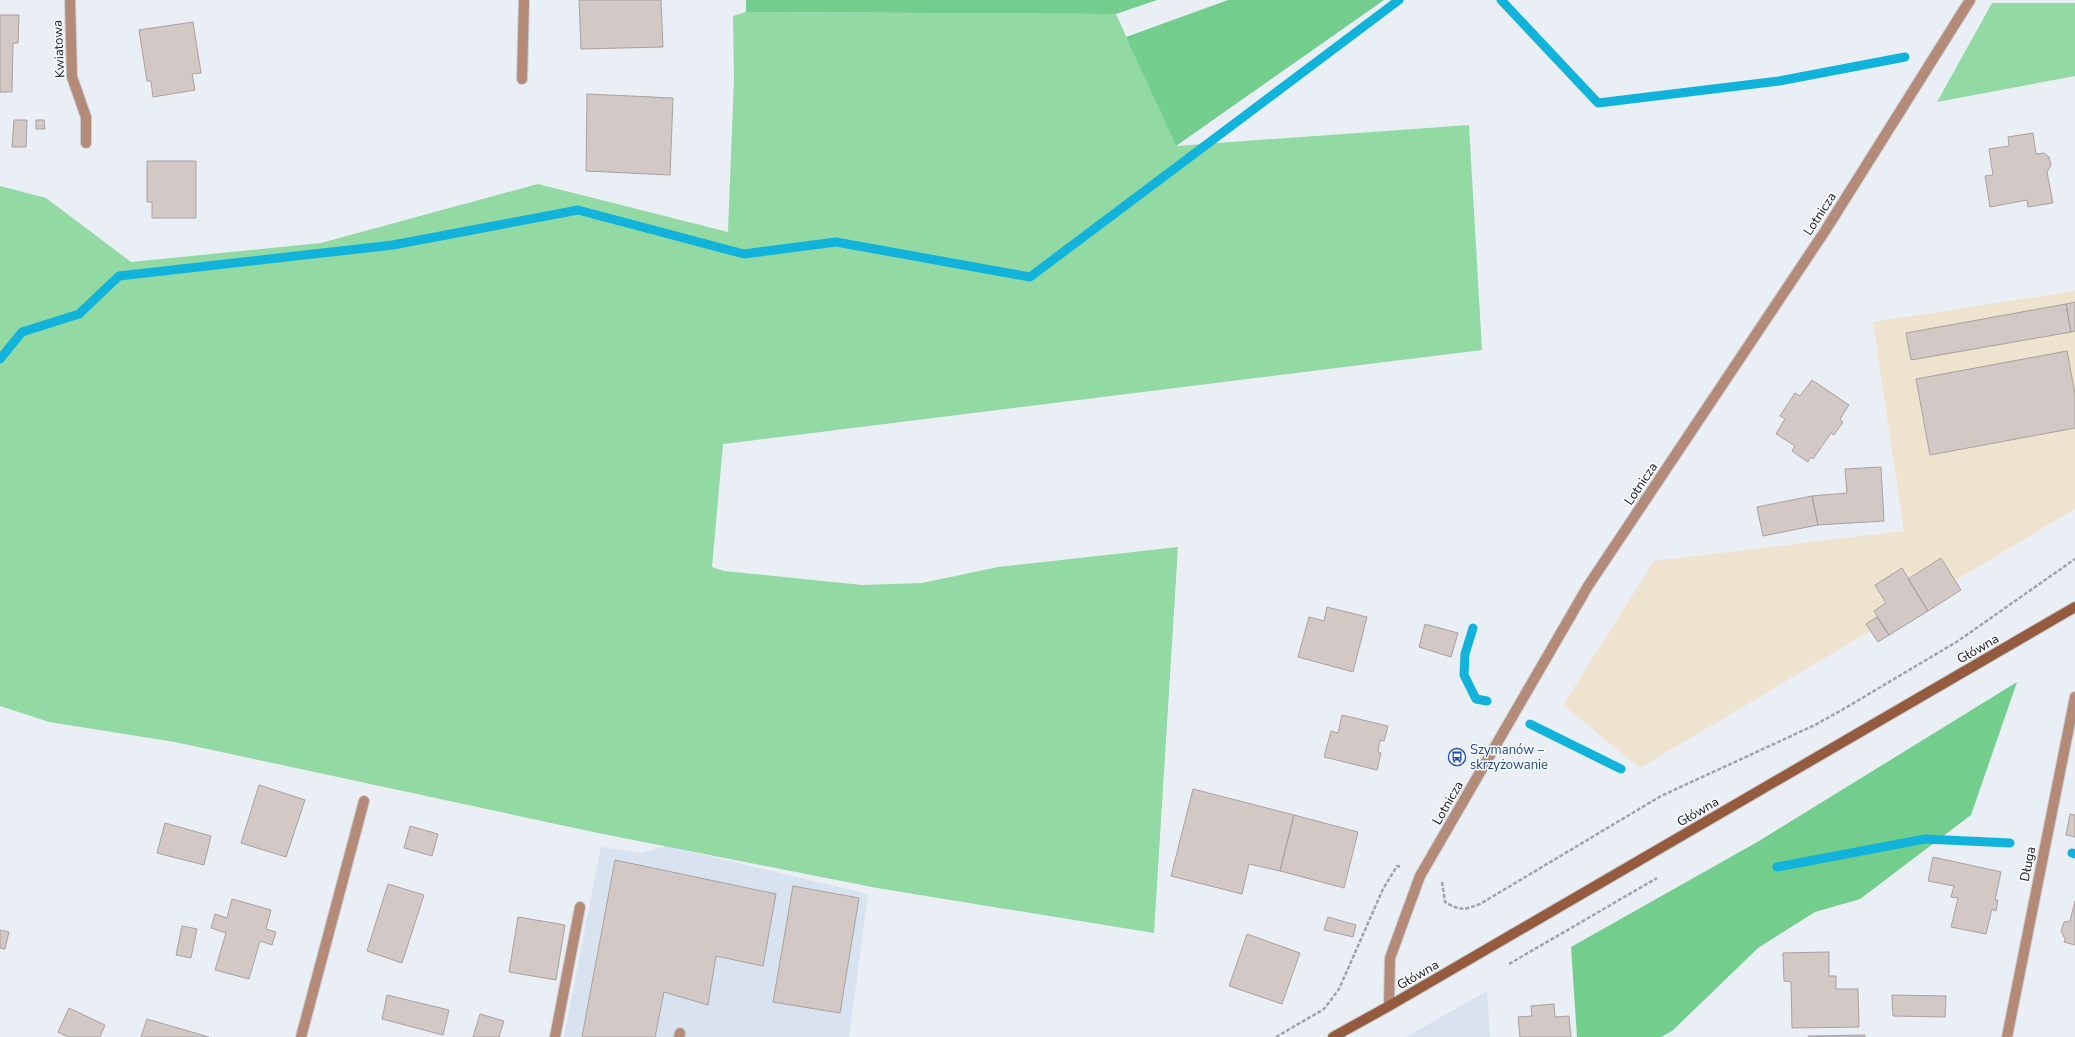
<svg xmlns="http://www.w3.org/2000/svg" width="2075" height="1037" viewBox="0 0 2075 1037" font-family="'Nunito Sans',sans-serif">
	<rect width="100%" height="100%" fill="#eaeef5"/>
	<path fill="#d9e2ef" d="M666 846 868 894 849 1037H564L601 847 642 853Z
		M1487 991 1490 1037H1406Z"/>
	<path fill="#eee3ce" d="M2075 291V509L1640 768 1563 705 1654 561 1904 531 1873 322Z"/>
	<path fill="#93d9a4" d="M1992 3H2075V76L1937 102Z
		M746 12 1116 14 1176 146 1469 125 1482 350 723 444 712 567 724 571 862 585 922 583 998 567 1178 547 1154 933 877 888 598 833 175 742 49 722 0 706V186L46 198 131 262 321 243 538 184 728 232 734 79 733 16Z"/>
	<path fill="#73cd8c" d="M746 0H1157L1116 14 746 12Z
		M1228 0H1384L1176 146 1126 37Z
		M2017 682 1971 815 1860 899 1815 912 1758 948 1672 1031 1661 1037H1577L1571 947 1759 841Z"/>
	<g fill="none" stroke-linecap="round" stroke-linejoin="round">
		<path stroke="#11b3da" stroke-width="9" d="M1501 0 1598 103 1779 81 1905 57
			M0 359 22 332 79 314 119 276 393 245 578 210 744 254 836 242 1030 277 1399 0
			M1473 628 1465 654 1464 675 1476 699 1487 701
			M1530 724 1621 769
			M2072 853 2075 854
			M1777 867 1925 839 2010 843"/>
	</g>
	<path fill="#d2c9c6" stroke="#a9a19d" d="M579 0H661L663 47 581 49Z
		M0 15H19L18 43H13L12 92H0Z
		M193 22 201 73 192 74 195 90 153 97 151 81H147L139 30Z
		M587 94 673 98 670 175 586 171Z
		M14 120H27L26 147H12Z
		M36 120H44L45 129H36Z
		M2033 133 2036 154 2044 153 2049 157 2051 165 2047 172 2053 203 2028 207 2027 200 1990 207 1985 176 1993 175 1989 149 2009 146 2008 137Z
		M147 161H196V218H152V202H147Z
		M2075 302V331L2071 332 2066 304Z
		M2066 304 2071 332 1911 360 1906 333Z
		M2067 351 2075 394V428L1930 455 1916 379Z
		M1812 380 1849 405 1840 419 1843 422 1834 435 1831 433 1813 459 1811 457 1808 462 1792 451 1795 446 1776 434 1785 419 1780 416 1795 393 1800 396Z
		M1881 467 1884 521 1818 525 1812 496 1847 493 1845 469Z
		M1812 496 1818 525 1763 536 1757 507Z
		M1941 558 1961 590 1928 611 1908 579Z
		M1902 568 1928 611 1889 635 1874 611 1886 603 1875 585Z
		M1327 607 1367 617 1353 672 1298 657 1309 617 1324 621Z
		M1877 617 1889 635 1878 642 1866 624Z
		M1425 624 1458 633 1451 657 1419 647Z
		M1342 715 1388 726 1384 741 1380 740 1378 752 1381 753 1377 770 1324 757 1331 731 1338 733Z
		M259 785 305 800 286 857 241 843Z
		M1193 789 1294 815 1280 871 1249 864 1242 894 1171 876Z
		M2070 814 2075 815V837L2066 835Z
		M1294 815 1358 832 1344 888 1280 871Z
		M165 823 211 836 204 865 157 853Z
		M410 826 438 834 432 856 404 848Z
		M1933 857 2001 872 1995 900H1998L1996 911 1992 909 1986 934 1951 927 1958 898 1951 897 1954 886 1928 881Z
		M615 860 776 894 763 966 716 956 708 1005 664 992 655 1037H582Z
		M388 884 424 895 402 963 367 951Z
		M793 886 859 898 840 1013 773 1002Z
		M232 899 271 910 266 929 276 932 272 945 260 941 249 979 215 970 226 933 211 928 215 914 227 918Z
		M2075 901V945L2064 942 2065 939 2061 931 2064 922 2070 921Z
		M518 917 565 925 556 980 509 972Z
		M1328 917 1356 925 1353 937 1324 930Z
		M182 926 197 929 191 958 176 955Z
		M0 930 9 932 5 949 0 948Z
		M1247 934 1300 953 1282 1004 1229 986Z
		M1829 952V976H1836V989H1858L1859 1027 1792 1028 1791 982 1784 981 1783 953Z
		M387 995 449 1010 443 1035 382 1019Z
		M1892 995 1946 996 1945 1017 1893 1016Z
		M1554 1004 1555 1017 1569 1016 1571 1037H1520L1518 1017 1532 1016 1531 1006Z
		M69 1008 105 1025 100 1037H68L58 1032Z
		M480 1014 504 1021 499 1037H473Z
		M147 1019 209 1037H141Z
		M1865 1035V1037H1808V1036Z"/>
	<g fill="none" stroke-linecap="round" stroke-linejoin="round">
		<g stroke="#c9ccd2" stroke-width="12">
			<path id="lane" d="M301 1037 364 801
				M555 1037 580 907
				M679 1037 680 1033"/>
		</g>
		<g stroke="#c9ccd2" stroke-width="12">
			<path id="street" d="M70 0 72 77 86 117V143
				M522 79 524 0
				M1389 1006 1390 958 1420 876 1588 586 1825 231 1970 0
				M2007 1037 2075 697"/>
		</g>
		<g stroke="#c9ccd2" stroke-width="12">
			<path id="secondary" d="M1333 1037 1389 1006 2075 607"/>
		</g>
		<path stroke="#a0a3a9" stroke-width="2.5" stroke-dasharray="4 2" stroke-linecap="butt" d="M1442 882 1445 902C1460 911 1464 910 1480 904L1661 796 1815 725 1847 707 1958 641 2075 559
			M1509 964 1657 878
			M1276 1037 1324 1009 1339 989 1383 889 1397 866 1401 867"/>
		<use href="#lane" stroke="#b48b78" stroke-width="10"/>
		<use href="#street" stroke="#b48b78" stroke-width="10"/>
		<use href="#secondary" stroke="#955b3e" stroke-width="10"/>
	</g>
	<defs>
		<g id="bus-ring" transform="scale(0.9)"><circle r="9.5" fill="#fafcfe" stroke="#1a4fb4" stroke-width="1.5"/><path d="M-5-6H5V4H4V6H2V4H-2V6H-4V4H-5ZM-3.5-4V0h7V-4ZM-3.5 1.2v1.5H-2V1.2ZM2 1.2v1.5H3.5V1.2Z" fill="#1a4fb4"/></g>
	</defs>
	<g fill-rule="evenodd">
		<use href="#bus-ring" x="1457" y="757"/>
	</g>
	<g text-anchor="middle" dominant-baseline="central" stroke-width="3" stroke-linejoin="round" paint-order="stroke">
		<g font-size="13" fill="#191a1d" stroke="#fafcfe">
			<text transform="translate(59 49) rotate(-93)">Kwiatowa</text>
			<text transform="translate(1820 214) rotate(-57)">Lotnicza</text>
			<text transform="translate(1641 484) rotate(-56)">Lotnicza</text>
			<text transform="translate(1978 649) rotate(-30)">Główna</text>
			<text transform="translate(1448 803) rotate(-60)">Lotnicza</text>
			<text transform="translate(1698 812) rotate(-30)">Główna</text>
			<text transform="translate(2028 864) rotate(-79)">Długa</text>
			<text transform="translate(1418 975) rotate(-30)">Główna</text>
		</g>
		<g font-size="13" fill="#164399" stroke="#fafcfe" text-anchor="start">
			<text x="1470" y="750">Szymanów –<tspan x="1470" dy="15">skrzyżowanie</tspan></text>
		</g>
	</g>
</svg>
